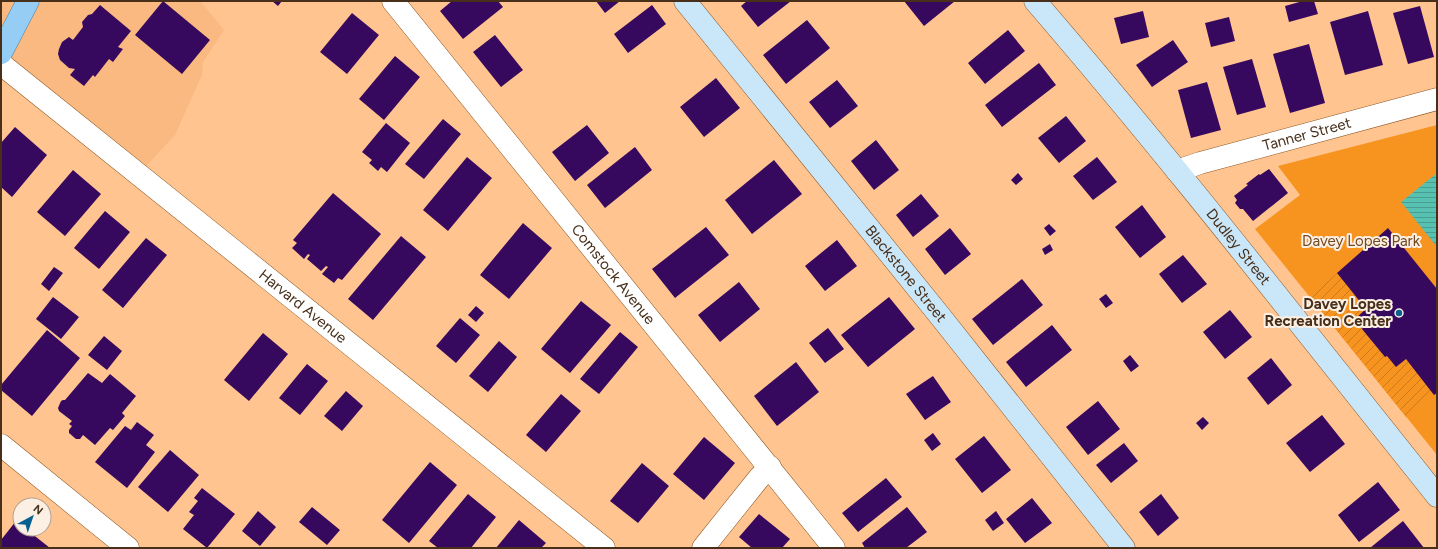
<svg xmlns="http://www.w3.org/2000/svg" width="1438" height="549" viewBox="0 0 1438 549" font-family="Figtree,sans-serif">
	<defs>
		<pattern id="garden-furrows" width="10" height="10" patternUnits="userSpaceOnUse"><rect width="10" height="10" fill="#f79420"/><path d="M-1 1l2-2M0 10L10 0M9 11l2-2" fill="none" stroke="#ca791b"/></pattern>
		<pattern id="water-rules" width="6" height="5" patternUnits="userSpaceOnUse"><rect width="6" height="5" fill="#57c1b2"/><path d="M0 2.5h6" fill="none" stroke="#4a9d90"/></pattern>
	</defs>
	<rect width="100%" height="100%" fill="#ffc490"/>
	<path fill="#fab980" d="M1 1H200L224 30 203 62 202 75 175 135 134 179 1 71Z"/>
	<path fill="#f79420" d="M1437 125V455L1255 229 1300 195 1278 166Z"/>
	<path fill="url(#garden-furrows)" d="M1337 273 1366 309 1356 318 1363 328V329L1385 357 1387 356 1396 367 1406 359 1434 395 1406 417 1310 297Z"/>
	<path fill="url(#water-rules)" d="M1437 173V247L1401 202Z"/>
	<path fill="#37095e" d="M163 1 210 40 182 74 135 35Z
		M272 1H282L278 6Z
		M452 1H498L503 7 463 39 440 11Z
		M596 1H620L605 13Z
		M747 1H791L758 27 741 6Z
		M904 1H955L924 26Z
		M1303 1H1314L1318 14 1289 22 1285 6Z
		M100 5 131 31 118 47 123 49 113 62 109 59 95 77 93 75 84 86 70 75 75 69 69 68 60 60 58 54 59 49 62 42 69 37 73 40 83 27 82 22 88 15 92 14Z
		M652 5 666 24 628 53 614 34Z
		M1420 6 1434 57 1408 64 1393 13Z
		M1143 11 1149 37 1121 44 1114 18Z
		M1368 11 1383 65 1345 75 1330 22Z
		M352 13 379 35 347 74 320 52Z
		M1229 17 1235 41 1211 47 1205 23Z
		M807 20 830 48 786 84 763 55Z
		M1008 30 1025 51 985 84 968 63Z
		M495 35 523 70 501 87 473 52Z
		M1173 40 1188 62 1152 87 1136 65Z
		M1309 44 1325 103 1290 113 1273 54Z
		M395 56 420 77 384 120 359 99Z
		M1252 59 1266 107 1237 115 1223 67Z
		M1039 63 1056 85 1002 127 985 105Z
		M716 78 740 108 704 137 680 107Z
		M837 80 858 106 830 128 809 102Z
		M1207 82 1221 130 1191 138 1178 90Z
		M1066 116 1086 141 1059 163 1038 138Z
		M443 119 461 134 424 179 405 164Z
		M386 123 410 143 387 172 381 167 378 171 369 163 372 160 362 152Z
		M587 125 609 153 575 181 552 152Z
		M15 127 47 155 12 197 1 187V143Z
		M876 140 899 170 874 190 851 161Z
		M635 147 652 170 605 208 587 185Z
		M467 157 492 178 448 231 423 210Z
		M1097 157 1117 182 1093 200 1073 176Z
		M774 160 802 194 752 234 725 200Z
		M1269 169 1288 193 1253 221 1243 209H1240L1235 203 1237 200 1234 196 1248 185 1246 184 1259 174 1260 175Z
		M73 170 101 194 65 236 37 212Z
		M1018 173 1023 179 1016 185 1011 180Z
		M333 193 381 234 342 280 338 278 334 283 322 274 328 267 326 266 321 271 307 259 310 255 308 254 304 259 292 248 297 243 293 240Z
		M921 194 939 216 913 237 896 215Z
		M1142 205 1166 237 1140 258 1115 227Z
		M105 211 130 232 99 269 74 248Z
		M523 223 552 248 509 299 480 275Z
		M1049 224 1056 231 1050 236 1044 228Z
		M706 227 729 255 675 298 652 269Z
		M950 228 971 254 945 275 925 249Z
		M1388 228 1437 289V393L1434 395 1406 359 1396 367 1387 356 1385 357 1362 329 1363 327 1356 318 1366 309 1337 273Z
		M401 236 426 257 373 320 348 299Z
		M146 238 167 255 123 308 102 290Z
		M837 240 857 266 825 291 805 266Z
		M1050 244 1053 250 1045 255 1042 249Z
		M1183 255 1207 284 1182 303 1159 274Z
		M54 267 63 273 49 291 41 284Z
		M1022 279 1043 305 993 345 972 319Z
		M739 282 760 309 720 342 698 315Z
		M1106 294 1113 303 1106 308 1099 299Z
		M53 297 79 317 61 339 36 319Z
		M889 297 915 329 868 367 841 335Z
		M581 301 611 325 570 373 541 349Z
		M476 306 484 313 476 322 468 315Z
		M1230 310 1252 337 1225 359 1203 332Z
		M460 318 480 335 456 363 436 346Z
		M1052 325 1072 350 1026 387 1006 362Z
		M828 328 844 349 825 363 809 343Z
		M47 330 80 358 32 416 1 390V385Z
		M620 332 638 347 599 394 580 379Z
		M263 333 288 354 249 401 224 380Z
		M104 336 122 351 107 370 88 355Z
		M499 341 517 357 488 392 469 376Z
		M1130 355 1139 366 1131 372 1123 361Z
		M1271 358 1292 385 1268 405 1247 378Z
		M796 362 819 392 777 426 754 396Z
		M307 364 328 381 300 415 279 398Z
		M88 373 102 383 110 374 136 396 122 413 125 416 113 430 110 428 95 445 83 435 80 439H76L69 433V430L72 426 69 424 72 421 59 411 58 408 61 401 63 400H65Z
		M933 376 951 402 925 420 906 394Z
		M346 391 363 406 342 431 324 416Z
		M561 394 581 411 546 452 526 435Z
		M1098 401 1120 429 1088 455 1066 427Z
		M1322 415 1345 444 1310 472 1286 443Z
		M1203 417 1209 423 1202 430 1196 423Z
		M137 422 154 435 146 445 155 452 127 488 95 462 125 426 131 430Z
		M933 433 941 444 932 451 924 440Z
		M984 436 1011 470 982 493 955 459Z
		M704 437 735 463 704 500 673 474Z
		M1124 443 1138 461 1111 483 1096 465Z
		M170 450 199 475 168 512 138 487Z
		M430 462 457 485 409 543 382 520Z
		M642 463 669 486 638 523 610 501Z
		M886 478 902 497 858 532 842 513Z
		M1378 482 1400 510 1359 542 1338 515Z
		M202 488 235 514 207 548 183 529 194 515 189 512 198 501 194 498Z
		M468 494 496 517 471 548H438L429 541Z
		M1161 494 1179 518 1158 536 1139 512Z
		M1032 498 1052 523 1025 543 1006 519Z
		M312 507 340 530 327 545 299 522Z
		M907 507 927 532 906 548H865L862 543Z
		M258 511 276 527 260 546 242 531Z
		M996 511 1004 523 993 531 985 520Z
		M759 514 790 539 782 548H752L739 537Z
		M519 520 546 543 541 548H496Z
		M16 521 20 524V529H26L50 548H1V540Z
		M1403 521 1424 548H1370Z"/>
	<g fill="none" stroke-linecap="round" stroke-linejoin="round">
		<g stroke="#8d5925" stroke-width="23">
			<g id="street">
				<path id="s1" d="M393 1 834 548"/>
				<path id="s2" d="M1 64 604 548"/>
				<path id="s3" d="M1177 171 1200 163 1437 99"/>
				<path d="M1 445 128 548"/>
				<path d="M703 548 759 478 770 467"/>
			</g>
		</g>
		<g stroke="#8d5925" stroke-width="23">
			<g id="secondary">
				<path id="s4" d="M685 1 940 316 1124 548"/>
				<path id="s5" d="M1035 1C1174 162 1304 330 1437 496"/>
			</g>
		</g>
		<g stroke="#4c80a2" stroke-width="23">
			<path id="primary" d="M1 53 28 1"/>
		</g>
		<use href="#street" stroke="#fff" stroke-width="22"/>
		<use href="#secondary" stroke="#cae6f9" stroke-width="22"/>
		<use href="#primary" stroke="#95cdf4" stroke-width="22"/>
	</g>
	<circle fill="#085f90" stroke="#fcf0e5" stroke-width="1.5" cx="1399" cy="313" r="4"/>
	<g text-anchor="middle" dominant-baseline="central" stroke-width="4" stroke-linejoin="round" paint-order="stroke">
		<g font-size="15" fill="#472f1a" stroke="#fcf0e5">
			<text stroke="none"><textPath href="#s3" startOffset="135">Tanner Street</textPath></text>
			<text stroke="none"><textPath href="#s5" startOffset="319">Dudley Street</textPath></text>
			<text stroke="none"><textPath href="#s1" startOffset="351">Comstock Avenue</textPath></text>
			<text stroke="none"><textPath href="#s4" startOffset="351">Blackstone Street</textPath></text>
			<text stroke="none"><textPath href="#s2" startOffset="387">Harvard Avenue</textPath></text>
		</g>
		<g font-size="15" fill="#734920" stroke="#fcf0e5">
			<text x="1361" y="241">Davey Lopes Park</text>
		</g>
		<g font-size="15" font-weight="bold" fill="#472f1a" stroke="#fcf0e5" text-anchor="end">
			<text x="1391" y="304">Davey Lopes<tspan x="1391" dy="17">Recreation Center</tspan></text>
		</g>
	</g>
	<rect width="1438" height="549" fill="none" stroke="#472f1a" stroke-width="4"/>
	<g transform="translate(32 517) rotate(40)"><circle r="19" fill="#fcf0e5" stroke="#b4a394"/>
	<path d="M0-3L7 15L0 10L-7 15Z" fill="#085f90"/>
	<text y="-6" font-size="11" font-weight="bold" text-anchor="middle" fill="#472f1a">N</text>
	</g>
</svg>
